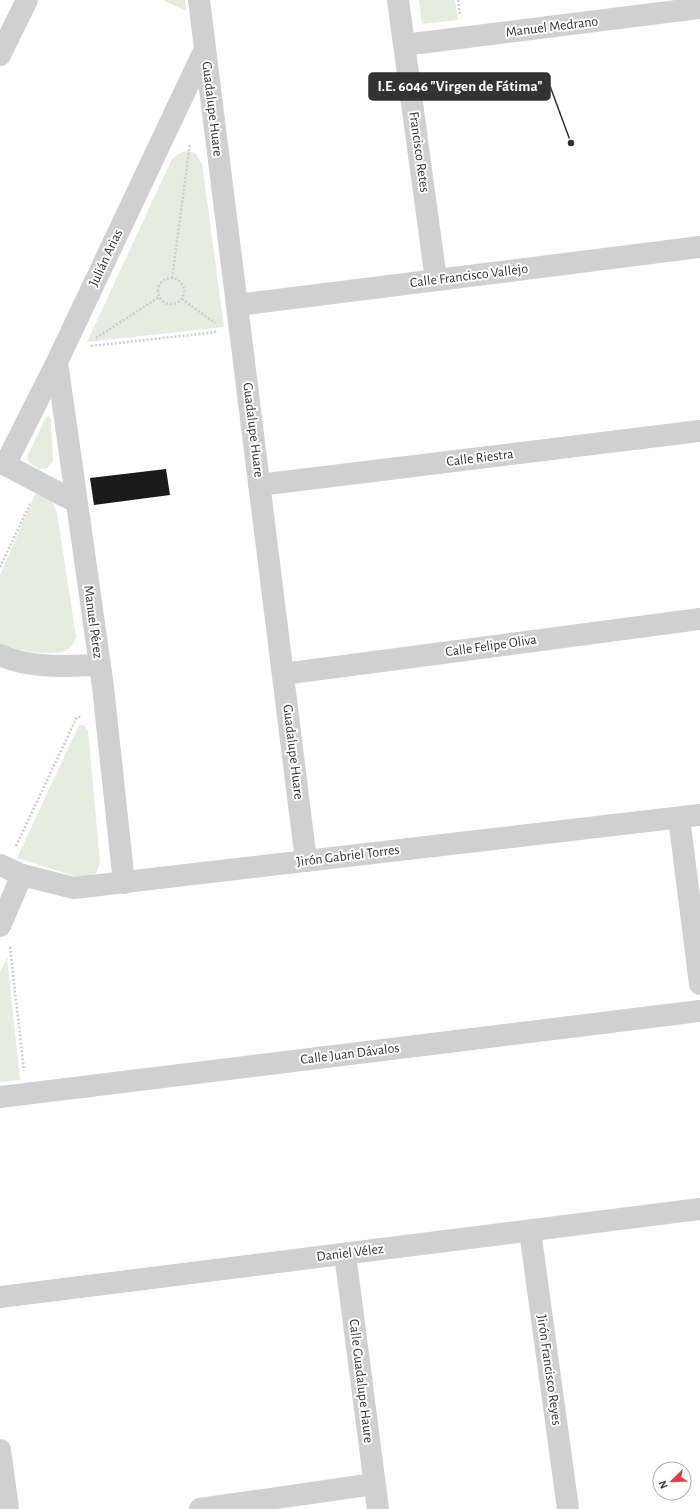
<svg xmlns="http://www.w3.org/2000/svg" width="700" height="1509" viewBox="0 0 700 1509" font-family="'Alegreya Sans',sans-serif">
	<rect width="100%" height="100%" fill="#fff"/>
	<path fill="#e6ecdf" d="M163 0H185L186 11Z
		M419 0H455L458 20 422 24Z
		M187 151 195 153 202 164 224 327 87 342 172 159 178 154Z
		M49 416 51 419 53 462 47 468 39 469 30 463 27 457 46 417Z
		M37 490 53 503 57 513 76 637C75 640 73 644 72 646 58 661 17 649 0 645V575Z
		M79 725H83L88 730 100 863 96 873 84 879 17 858Z
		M7 957 20 1080 0 1082V973Z"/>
	<path fill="#1a1a1a" d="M166 469 170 495 94 505 90 478Z"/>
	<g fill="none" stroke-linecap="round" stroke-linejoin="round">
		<path stroke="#cdcdcd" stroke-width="2.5" stroke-dasharray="2 2" stroke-linecap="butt" d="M458 0 460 15
			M172 278 190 144
			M158 291a13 13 0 1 1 26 0a13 13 0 1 1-26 0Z
			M182 299 215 323
			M96 338 159 297
			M91 346 217 332
			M0 567 30 504
			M16 846 77 717H82
			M10 947 24 1071"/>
		<path stroke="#d0d0d0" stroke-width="22" d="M199 0 306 861
			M398 0 436 280
			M404 45 700 8
			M0 55 27 0
			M237 305 700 247
			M57 362 103 687 124 883
			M0 462 76 502
			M5 465 57 362 205 49
			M259 485 700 431
			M0 655C32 669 66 666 100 665
			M283 674 700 619
			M679 818 700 984
			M0 926 22 875
			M0 1097 700 1011
			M530 1231 568 1509
			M345 1254 378 1509
			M0 1297 700 1209
			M0 1450 8 1509
			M200 1509 374 1484"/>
		<path stroke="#d0d0d0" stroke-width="22" d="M0 865 22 875 74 888 700 815"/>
	</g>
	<g text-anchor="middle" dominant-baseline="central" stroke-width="4" stroke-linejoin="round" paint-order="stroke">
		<g font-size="14" fill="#333" stroke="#fff">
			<text transform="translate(552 27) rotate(-7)">Manuel Medrano</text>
			<text transform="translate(212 109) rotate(83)">Guadalupe Huare</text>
			<text transform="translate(419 152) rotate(82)">Francisco Retes</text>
			<text transform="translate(106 258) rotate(-65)">Julián Arias</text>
			<text transform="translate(469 276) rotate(-7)">Calle Francisco Vallejo</text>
			<text transform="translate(253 430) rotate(83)">Guadalupe Huare</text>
			<text transform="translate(480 458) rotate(-7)">Calle Riestra</text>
			<text transform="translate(93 622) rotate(82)">Manuel Pérez</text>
			<text transform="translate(491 646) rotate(-8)">Calle Felipe Oliva</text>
			<text transform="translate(293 752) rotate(83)">Guadalupe Huare</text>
			<text transform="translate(348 856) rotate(-7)">Jirón Gabriel Torres</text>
			<text transform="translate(350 1054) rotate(-7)">Calle Juan Dávalos</text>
			<text transform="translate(350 1253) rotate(-7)">Daniel Vélez</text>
			<text transform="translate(549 1370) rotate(82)">Jirón Francisco Reyes</text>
			<text transform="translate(361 1381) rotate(83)">Calle Guadalupe Haure</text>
		</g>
	</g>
	<path fill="none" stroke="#333" stroke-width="1.5" d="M571 143L550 86"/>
	<circle fill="#333" stroke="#fff" stroke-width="1.5" cx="571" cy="143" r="4"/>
	<rect fill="#333" stroke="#333" stroke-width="1.5" x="369" y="73" width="181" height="27" rx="4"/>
	<g font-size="15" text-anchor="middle" font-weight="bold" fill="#fff">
		<text x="460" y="91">I.E. 6046 "Virgen de Fátima"</text>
	</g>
	<g transform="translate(672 1481) rotate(247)"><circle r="19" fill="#ffffff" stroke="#adadad"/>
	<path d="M0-3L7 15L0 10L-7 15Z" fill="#e63946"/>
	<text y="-6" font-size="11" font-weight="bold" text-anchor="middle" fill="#333333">N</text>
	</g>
</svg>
